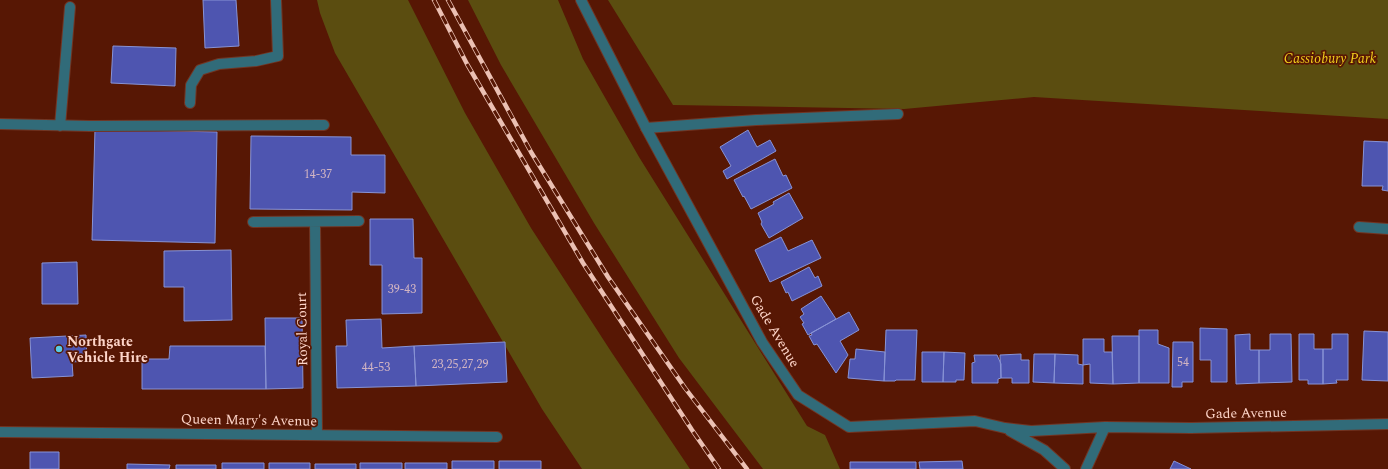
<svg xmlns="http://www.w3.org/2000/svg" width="1388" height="469" viewBox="0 0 1388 469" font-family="Spectral,serif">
	<rect width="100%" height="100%" fill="#571704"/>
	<path fill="#5b4d10" d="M317 0H408L465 113 531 228 612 353 690 469H582L542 409 335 53 320 13Z
		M468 0H558L583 59 639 157 807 426 825 435 840 469H763L679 358 594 223 501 65Z
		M608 0H1388V119L1034 97 904 109 673 105Z"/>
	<path fill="#4e55b0" stroke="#8893d5" d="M203 0H236L239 46 205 48Z
		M113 46 176 48 175 86 111 83Z
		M95 129 217 132 215 243 92 240Z
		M748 130 757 147 770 140 776 151 727 179 723 171 731 166 720 147Z
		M251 136 351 137V155H385V193L352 192V210L250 209Z
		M1364 141 1388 142V191L1382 190 1383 186H1362Z
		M775 159 783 176 786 175 792 188 751 209 744 196 743 197 734 180Z
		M789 193 803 218 769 238 761 224 762 222 758 213 774 204 773 202Z
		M370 219H413L414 258H422V313L382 314V265H370Z
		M781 237 788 251 812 240 821 258 770 282 755 250Z
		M231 250 232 320 184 321V287H164V251Z
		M77 262 78 304H42V263Z
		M809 267 815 278 818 276 822 286 792 301 788 292 786 293 781 282Z
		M821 296 836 319 808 335 802 324 804 323 800 317 804 314 801 309Z
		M849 312 859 330 840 341 848 355 836 373 817 344 814 345 809 336 812 335 811 333Z
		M265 318H302L303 388 266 389Z
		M381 319 382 348 414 346 416 386 337 388 336 346H347L346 320Z
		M1200 328 1227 329V382H1211V360H1200Z
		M886 330H917L915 380H896L895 381H884Z
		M1139 330H1158V344L1169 348V383H1139Z
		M1364 331 1388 332V381L1362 380Z
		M1250 334V350H1259V383L1236 384 1235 335Z
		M1270 334H1291L1292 382 1259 383V350H1270Z
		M1299 334H1314V349H1323V384H1308V380H1299Z
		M1332 334H1348V380H1336L1337 383 1323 384V349H1332Z
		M86 335 87 361 72 362 73 376 32 378 30 338Z
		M1112 336H1139V383L1113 384Z
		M1083 339H1104V352H1112L1113 384 1090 383V364L1083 365Z
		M505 342 507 382 416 386 414 346Z
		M1173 342H1193V382H1182V387H1172Z
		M170 346H265L266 389H142V359H169Z
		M856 349 885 352 884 381 848 378 850 359H855Z
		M922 352H944L943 382H922Z
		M944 352 965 353 964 380H956V382H943Z
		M1021 354V360H1029V383H1012V378H1001L1000 355Z
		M1034 354H1055L1054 383 1033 382Z
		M1055 354 1078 355V364L1083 365V384L1054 383Z
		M974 355H997L1001 364V378L998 379V383H972V363L975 362Z
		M30 452H59V469H30Z
		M452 461H494V469H452Z
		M499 461H541V469H499Z
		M962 461 963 469H920L919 462Z
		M1174 461 1191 469H1170Z
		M850 462H916V469H850Z
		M222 463H264V469H222Z
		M269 463H310V469H269Z
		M360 463H402V469H360Z
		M405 463H447V469H405Z
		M127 464 170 465 169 469H127Z
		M315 464H356V469H315Z
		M176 465H216V469H176Z"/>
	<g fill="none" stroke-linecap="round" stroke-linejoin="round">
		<g stroke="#723523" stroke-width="12">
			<path id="lane" d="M190 103 191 85 200 70 219 64 256 61 278 56 276 0
				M0 124 90 126 324 125
				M60 126 70 7
				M646 128 756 120 898 114"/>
		</g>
		<g stroke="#723523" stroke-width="12">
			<path id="street" d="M581 0 646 128 762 342 798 395 849 427 975 421 1005 428 1031 431 1105 427 1191 428 1388 424
				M253 222 359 221
				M315 222 317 435
				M1359 227 1388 229
				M1010 431 1044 450 1065 469
				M0 432 497 437
				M1086 469 1105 427"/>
		</g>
		<use href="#lane" stroke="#316b79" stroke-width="10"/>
		<use href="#street" stroke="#316b79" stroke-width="10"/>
		<g stroke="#ebc0b3" stroke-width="4.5">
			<path id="rail" d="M434 0 467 64 583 263 692 430 719 469
				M448 0 531 152 608 277 685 388 747 469"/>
		</g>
		<use href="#rail" stroke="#571704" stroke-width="3" stroke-dasharray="9" stroke-linecap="butt"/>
	</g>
	<circle fill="#58c9e4" stroke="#571704" stroke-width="1.5" cx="59" cy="349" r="4"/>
	<g text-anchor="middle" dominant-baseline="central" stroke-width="3.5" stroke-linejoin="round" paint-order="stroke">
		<g font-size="12" fill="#d1b4c2">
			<text x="318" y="174">14-37</text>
			<text x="402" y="289">39-43</text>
			<text x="1183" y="362">54</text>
			<text x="460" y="364">23,25,27,29</text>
			<text x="376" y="367">44-53</text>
		</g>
		<g font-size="14" font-style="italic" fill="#f1cf1c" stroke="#571704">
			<text x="1330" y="58">Cassiobury Park</text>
		</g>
		<g font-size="14" fill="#fdd4c8" stroke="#571704">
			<text transform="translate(302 329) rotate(-91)">Royal Court</text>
			<text transform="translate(775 331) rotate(59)">Gade Avenue</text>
			<text transform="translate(1246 413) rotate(-1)">Gade Avenue</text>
			<text transform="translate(249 420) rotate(1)">Queen Mary's Avenue</text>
		</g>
		<g font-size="14" font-weight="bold" fill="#fdd4c8" stroke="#571704" text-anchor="start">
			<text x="67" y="341">Northgate<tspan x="67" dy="16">Vehicle Hire</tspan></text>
		</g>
	</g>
</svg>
